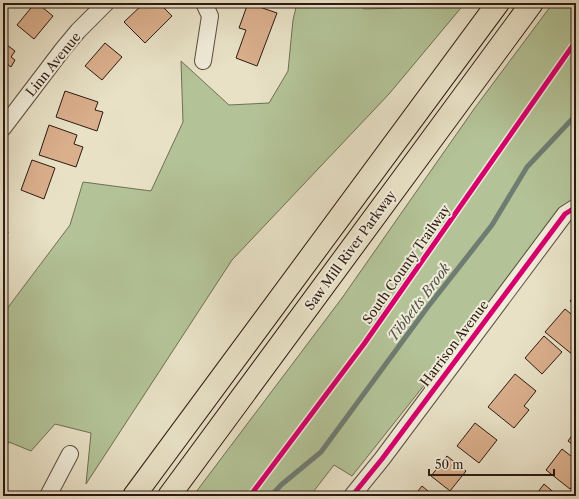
<svg xmlns="http://www.w3.org/2000/svg" width="579" height="499" viewBox="0 0 579 499" font-family="'Libre Caslon Text',serif">
	<rect width="100%" height="100%" fill="#e8e1c6"/>
	<filter id="stains"><feTurbulence type="fractalNoise" baseFrequency=".005" numOctaves="4"/><feColorMatrix values="0 0 0 0 .2 0 0 0 0 .09 0 0 0 0 .02 0 0 0 .5 -.17"/></filter>
	<radialGradient id="worn" r=".72"><stop offset=".6" stop-color="#630" stop-opacity="0"/><stop offset="1" stop-color="#630" stop-opacity=".3"/></radialGradient>
	<path fill="#b3c397" stroke="#706e54" d="M297 3H357L364 9 402 8 409 3H465L389 94 232 260 86 484 91 433 55 424 31 451 9 442 3 451V314L70 225 83 182 151 191 183 122 181 61 229 105 269 103 288 71 293 20Z
		M553 3H576V194L352 476 334 465 310 496H193L342 298 474 109Z"/>
	<g fill="none" stroke-linecap="round" stroke-linejoin="round">
		<path stroke="#6e7c71" stroke-width="5" d="M271 496 281 485 321 452 427 308 492 225 527 167 576 115"/>
	</g>
	<path fill="#daaf8c" stroke="#2e1a12" d="M35 3H37L53 16 34 39 17 25Z
		M144 3H159L172 16 145 43 124 22Z
		M248 3 277 13 257 66 236 58 246 30 239 28Z
		M3 42 15 51 11 57 15 60 11 67 7 64 3 68Z
		M105 43 122 57 102 80 85 66Z
		M65 91 98 102 95 110 103 112 97 131 56 117Z
		M49 125 77 135 74 144 83 147 76 167 39 155Z
		M32 160 55 168 44 199 21 190Z
		M3 230 8 232 3 243Z
		M576 294V306L570 301Z
		M565 309 576 318V352L573 355 545 332Z
		M544 336 562 352 542 374 525 358Z
		M515 374 536 391 524 406 529 410 514 428 488 407Z
		M475 423 497 440 479 463 457 446Z
		M576 430V447L568 441Z
		M562 449 576 460V481L570 489 546 470Z
		M447 456 466 471 450 491 431 476Z
		M544 484 558 496H535Z
		M422 486 434 496H414Z"/>
	<g fill="none" stroke-linecap="round" stroke-linejoin="round">
		<g stroke="#5c4c3f" stroke-width="18">
			<path id="minor" d="M203 61 210 16 204 3
				M3 128 63 49 78 31 106 3
				M48 496 70 454
				M352 496 382 459 565 214 576 207"/>
		</g>
		<g stroke="#2e1a12" stroke-width="24">
			<path id="motorway" d="M134 496 498 3
				M169 496 532 3"/>
		</g>
		<use href="#minor" stroke="#f0ecda" stroke-width="16"/>
		<use href="#motorway" stroke="#e8e1c6" stroke-width="22"/>
		<g stroke="#f0ecda" stroke-width="8">
			<path id="cycleway" d="M250 496 364 344 576 41
				M352 496 382 459 565 214 576 207"/>
		</g>
		<use href="#cycleway" stroke="#d6006c" stroke-width="5"/>
	</g>
	<g text-anchor="middle" dominant-baseline="central" stroke-width="4" stroke-linejoin="round" paint-order="stroke">
		<g font-size="13" fill="#2e1a12" stroke="#f0ecda">
			<text transform="translate(53 64) rotate(-51)">Linn Avenue</text>
			<text transform="translate(350 250) rotate(-54)">Saw Mill River Parkway</text>
			<text transform="translate(406 264) rotate(-55)">South County Trailway</text>
			<text transform="translate(454 343) rotate(-53)">Harrison Avenue</text>
		</g>
		<g font-size="14" font-style="italic" fill="#535349" stroke="#f0ecda">
			<text transform="translate(419 302) rotate(-53)">Tibbetts Brook</text>
		</g>
	</g>
	<rect width="579" height="499" fill="none" stroke="#e8e1c6" stroke-width="16"/>
	<rect x="4" y="4" width="571" height="491" fill="none" stroke="#2e1a12" stroke-width="2"/>
	<rect x="8" y="8" width="563" height="483" fill="none" stroke="#2e1a12"/>
	<path d="M429 469v6h125v-6" fill="none" stroke="#2e1a12" stroke-width="2"/>
	<text x="435" y="469" font-size="12" fill="#2e1a12" stroke="#f0ecda" stroke-width="3" paint-order="stroke">50 m</text>
	<rect width="100%" height="100%" filter="url(#stains)"/>
	<rect width="100%" height="100%" fill="url(#worn)"/>
</svg>
